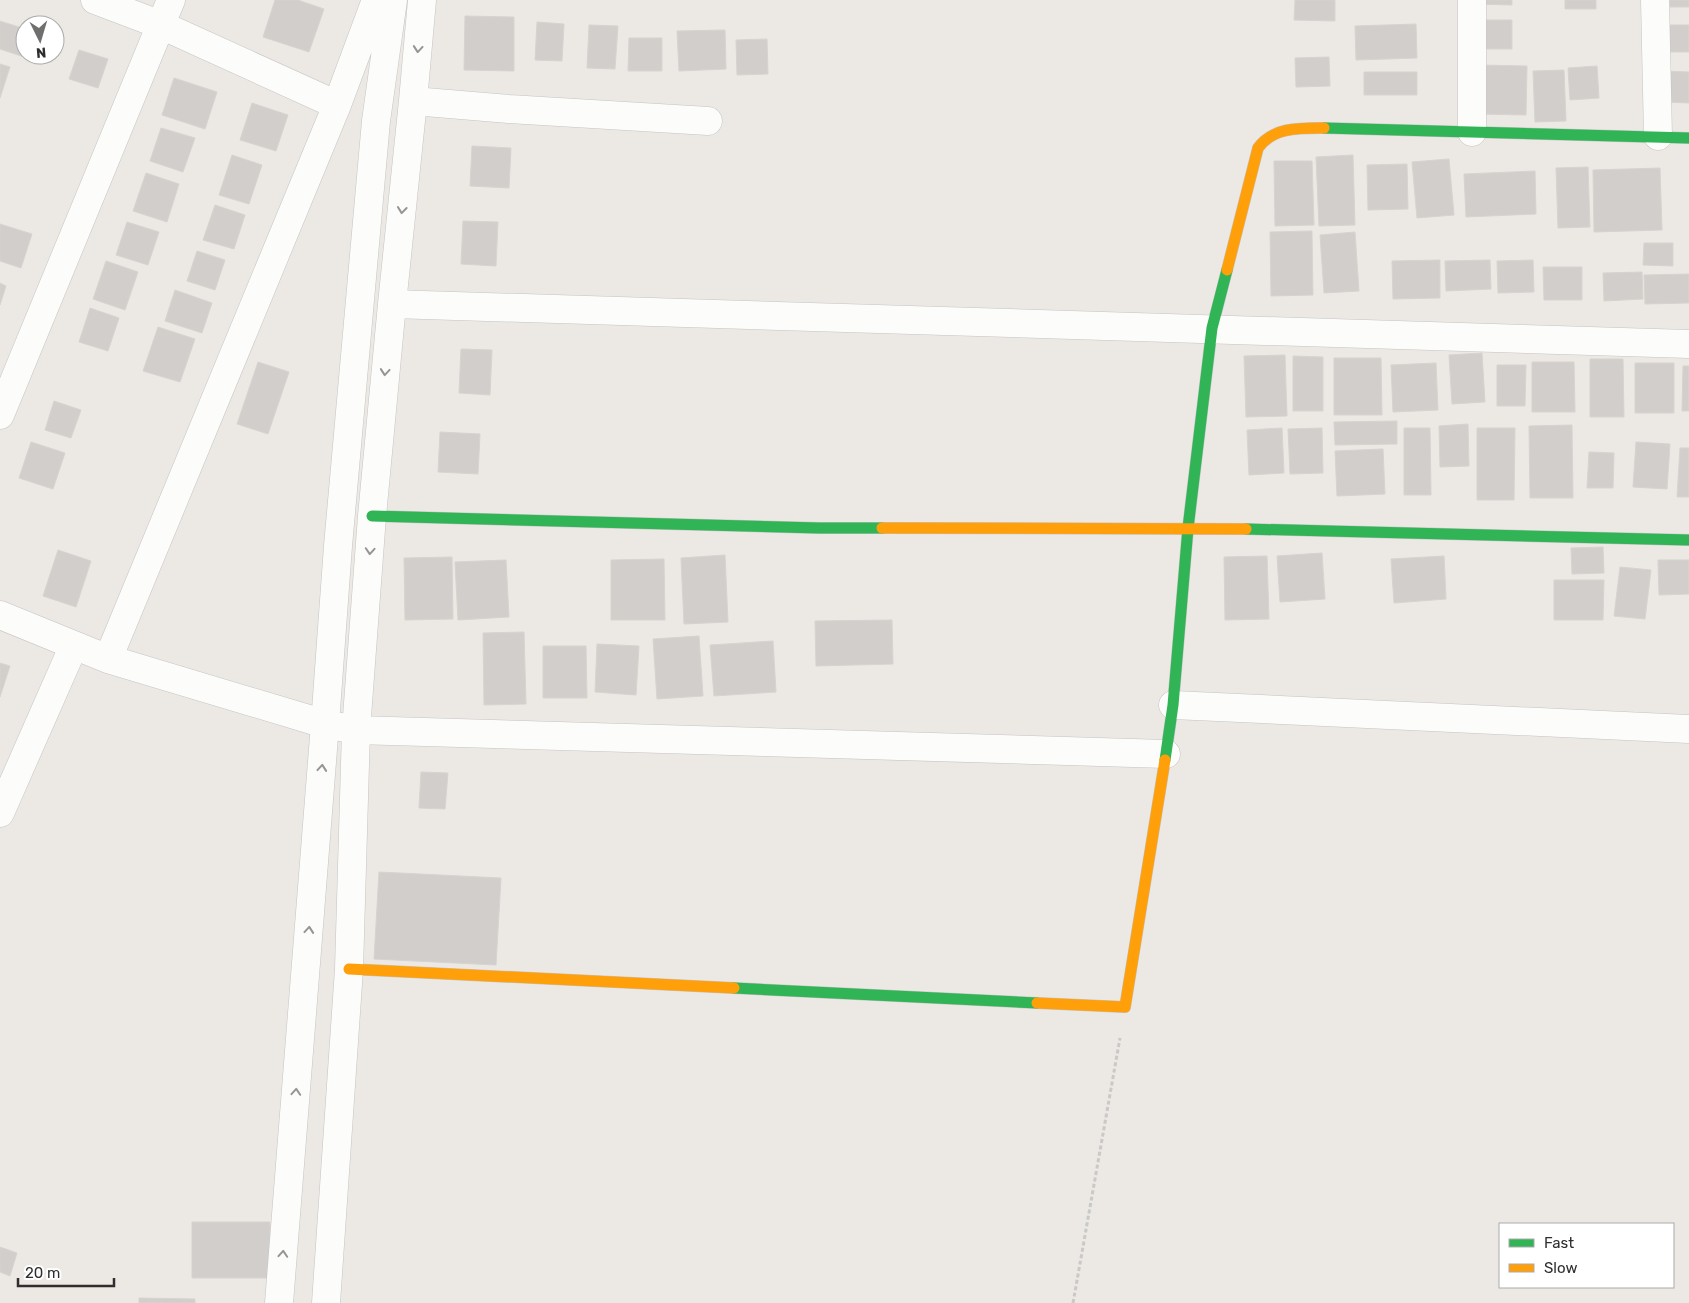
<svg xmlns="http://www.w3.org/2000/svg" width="1689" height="1303" viewBox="0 0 1689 1303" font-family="Rubik,sans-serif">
	<rect width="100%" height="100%" fill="#ece8e4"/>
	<path fill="#d1cecb" stroke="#d7d4d0" d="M275 0H298L324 9 309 52 263 37Z
		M1295 0H1335V21L1294 20Z
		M1474 0H1512V5L1474 4Z
		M1565 0H1596V9H1565Z
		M1670 0H1689V7H1670Z
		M465 16 514 17V71L464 70Z
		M1475 20H1512V49H1474Z
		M0 21 25 29 24 57 0 49Z
		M537 22 564 24 562 61 535 60Z
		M1416 24 1417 58 1356 60 1355 26Z
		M589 25 618 26 615 69 587 68Z
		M1669 25H1689V52H1669Z
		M725 30 726 69 679 71 677 31Z
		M629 38H662V71H628Z
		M767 39 768 74 737 75 736 40Z
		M79 50 108 59 98 88 69 79Z
		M1329 57 1330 86 1296 87 1295 58Z
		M0 64 10 67 0 98Z
		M1479 65 1527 66 1526 115 1477 114Z
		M1597 66 1599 98 1570 100 1568 68Z
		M1564 70 1566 121 1535 122 1533 71Z
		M1665 71 1689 72V103L1664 102Z
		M1364 72H1417V95H1364Z
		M174 78 217 92 205 129 162 115Z
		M252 103 288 115 276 151 240 140Z
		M161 128 195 138 183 172 150 161Z
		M472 146 511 148 509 188 470 186Z
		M232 155 262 165 249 204 219 195Z
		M1353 155 1355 225 1319 226 1316 157Z
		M1449 159 1454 215 1417 218 1412 162Z
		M1274 161H1312L1314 225 1275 226Z
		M1407 164 1408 209 1368 210 1367 165Z
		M1588 167 1590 227 1558 228 1556 168Z
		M1660 168 1662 230 1594 232 1593 170Z
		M1535 171 1536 214 1466 217 1464 174Z
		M146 173 179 184 167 222 133 211Z
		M215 205 245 215 234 249 203 240Z
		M463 221 498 222 496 266 461 264Z
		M127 222 159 232 148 265 116 255Z
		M0 224 32 234 21 268 0 261Z
		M1312 231 1313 295 1271 296 1270 232Z
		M1355 232 1359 291 1324 293 1320 235Z
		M1644 243H1673V266L1643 265Z
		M197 251 225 260 215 290 187 281Z
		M1440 260V298L1393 299 1392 261Z
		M1490 260 1491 289 1446 291 1445 261Z
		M1533 260 1534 292 1498 293 1497 261Z
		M106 261 138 272 125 310 93 299Z
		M1543 267H1582V300H1544Z
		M1642 272 1643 299 1604 301 1603 273Z
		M1689 274V303L1645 304 1644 275Z
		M0 283 6 286 0 305Z
		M175 290 212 303 202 333 165 321Z
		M90 308 119 318 108 351 79 342Z
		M158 327 195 339 180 382 143 371Z
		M461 349 492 350 490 395 459 393Z
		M1482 353 1485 402 1452 404 1449 355Z
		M1285 355 1287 416 1246 417 1244 356Z
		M1293 356 1323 357V411H1293Z
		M1334 358H1381L1382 415H1334Z
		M1590 359H1623L1624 417H1590Z
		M258 362 289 372 268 434 237 424Z
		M1532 362H1574L1575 412H1532Z
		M1436 363 1438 410 1393 412 1391 365Z
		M1635 363H1674V413H1635Z
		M1497 365H1526L1525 406H1497Z
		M1683 366H1689V411H1682Z
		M54 401 81 410 71 438 45 430Z
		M1397 421V444L1335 445 1334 422Z
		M1468 424 1469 466 1440 467 1439 426Z
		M1572 425 1573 498H1530L1529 426Z
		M1282 428 1284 473 1249 475 1247 430Z
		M1322 428 1323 473 1290 474 1288 429Z
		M1404 428H1430L1431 495H1404Z
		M1477 428H1515L1514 500H1477Z
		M440 432 480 434 478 474 438 472Z
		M31 442 65 453 53 489 19 478Z
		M1636 442 1670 444 1667 489 1633 487Z
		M1680 448H1689V497H1677Z
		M1383 449 1385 494 1337 496 1335 451Z
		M1589 452 1614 453 1613 488H1587Z
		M1603 547 1604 573 1572 574 1571 548Z
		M58 550 91 561 76 607 43 596Z
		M1322 553 1325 599 1280 602 1277 556Z
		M725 555 728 622 684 624 681 558Z
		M1267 556 1269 619 1225 620 1224 557Z
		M1444 556 1446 599 1394 603 1391 559Z
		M452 557 453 619 405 620 404 558Z
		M664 559 665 620H611V560Z
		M506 560 509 617 458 620 455 562Z
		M1658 560H1689V594L1659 595Z
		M1620 567 1651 570 1645 619 1614 616Z
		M1554 580H1604L1603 620H1554Z
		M892 620 893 664 816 666 815 621Z
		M524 632 526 704 484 705 483 633Z
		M699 636 703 696 657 699 653 639Z
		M773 641 776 692 714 696 710 645Z
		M597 644 639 646 636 695 595 692Z
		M543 646H586L587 698H543Z
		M0 663 10 666 0 697Z
		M421 772 448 773 445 809 419 808Z
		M379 872 501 878 496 965 374 959Z
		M192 1222H270V1278H192Z
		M0 1247 17 1253 10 1276 0 1272Z
		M139 1298 195 1299V1303H139Z"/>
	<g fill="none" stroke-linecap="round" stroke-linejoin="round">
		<g stroke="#c5c4c5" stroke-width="29">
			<path id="street" d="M95 0 161 25 337 105
				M1472 0V132
				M1655 0 1658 136
				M413 101 509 109 708 121
				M392 304 1689 344
				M0 415 171 0
				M0 615 108 659 325 724 356 730 1166 754
				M108 659 337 105 376 0
				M1173 705 1689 729
				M0 813 74 645
				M279 1303 325 724 338 546 376 121 393 0
				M326 1303 349 969 356 730 372 516 392 304 413 101 422 0"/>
		</g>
		<g stroke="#c5c4c5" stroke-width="12">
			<path id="fast" d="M1324 128 1689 138
				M372 516 819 528H882
				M1246 529 1689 540
				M1165 760 1173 705 1188 528 1212 328 1227 270
				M734 988 1037 1003"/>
		</g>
		<g stroke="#c5c4c5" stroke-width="12">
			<path id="slow" d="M1227 270 1258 148C1273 127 1300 128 1324 128
				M882 528 1246 529
				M349 969 734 988
				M1037 1003 1125 1007 1165 760"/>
		</g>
		<path stroke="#c9c9c8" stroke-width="3" stroke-dasharray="4 2.5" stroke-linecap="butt" d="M1073 1303 1120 1038"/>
		<use href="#street" stroke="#fcfcfb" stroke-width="28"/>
		<use href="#fast" stroke="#30b455" stroke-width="11"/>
		<use href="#slow" stroke="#ff9f0a" stroke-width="11"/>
	</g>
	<defs><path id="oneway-chevron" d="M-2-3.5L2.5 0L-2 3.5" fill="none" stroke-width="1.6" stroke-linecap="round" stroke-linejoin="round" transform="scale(1.25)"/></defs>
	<g stroke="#959594">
		<use href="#oneway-chevron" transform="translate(418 49) rotate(95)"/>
		<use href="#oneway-chevron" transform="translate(402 210) rotate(96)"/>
		<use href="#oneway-chevron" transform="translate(385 372) rotate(95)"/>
		<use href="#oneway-chevron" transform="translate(370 551) rotate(94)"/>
		<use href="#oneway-chevron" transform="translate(322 768) rotate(-85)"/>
		<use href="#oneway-chevron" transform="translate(309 930) rotate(-85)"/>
		<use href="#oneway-chevron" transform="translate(296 1092) rotate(-86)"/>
		<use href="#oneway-chevron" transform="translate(283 1254) rotate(-86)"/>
	</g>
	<rect x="1499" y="1223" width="175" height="65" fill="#ffffff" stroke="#ababab"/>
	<rect x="1509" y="1239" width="25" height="8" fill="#30b455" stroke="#ababab"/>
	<text x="1544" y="1248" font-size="15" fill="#2e2e2e">Fast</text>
	<rect x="1509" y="1264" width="25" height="8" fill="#ff9f0a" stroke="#ababab"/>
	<text x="1544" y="1273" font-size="15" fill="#2e2e2e">Slow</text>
	<g transform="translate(40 40) rotate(175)"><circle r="24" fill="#ffffff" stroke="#ababab"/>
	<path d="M0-4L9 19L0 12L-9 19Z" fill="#706f6e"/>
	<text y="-8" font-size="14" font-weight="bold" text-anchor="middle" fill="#2e2e2e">N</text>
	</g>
	<path d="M18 1278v8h96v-8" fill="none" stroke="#2e2e2e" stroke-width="2.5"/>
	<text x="25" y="1278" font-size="15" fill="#2e2e2e" stroke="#ffffff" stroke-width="4" paint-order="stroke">20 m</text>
</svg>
